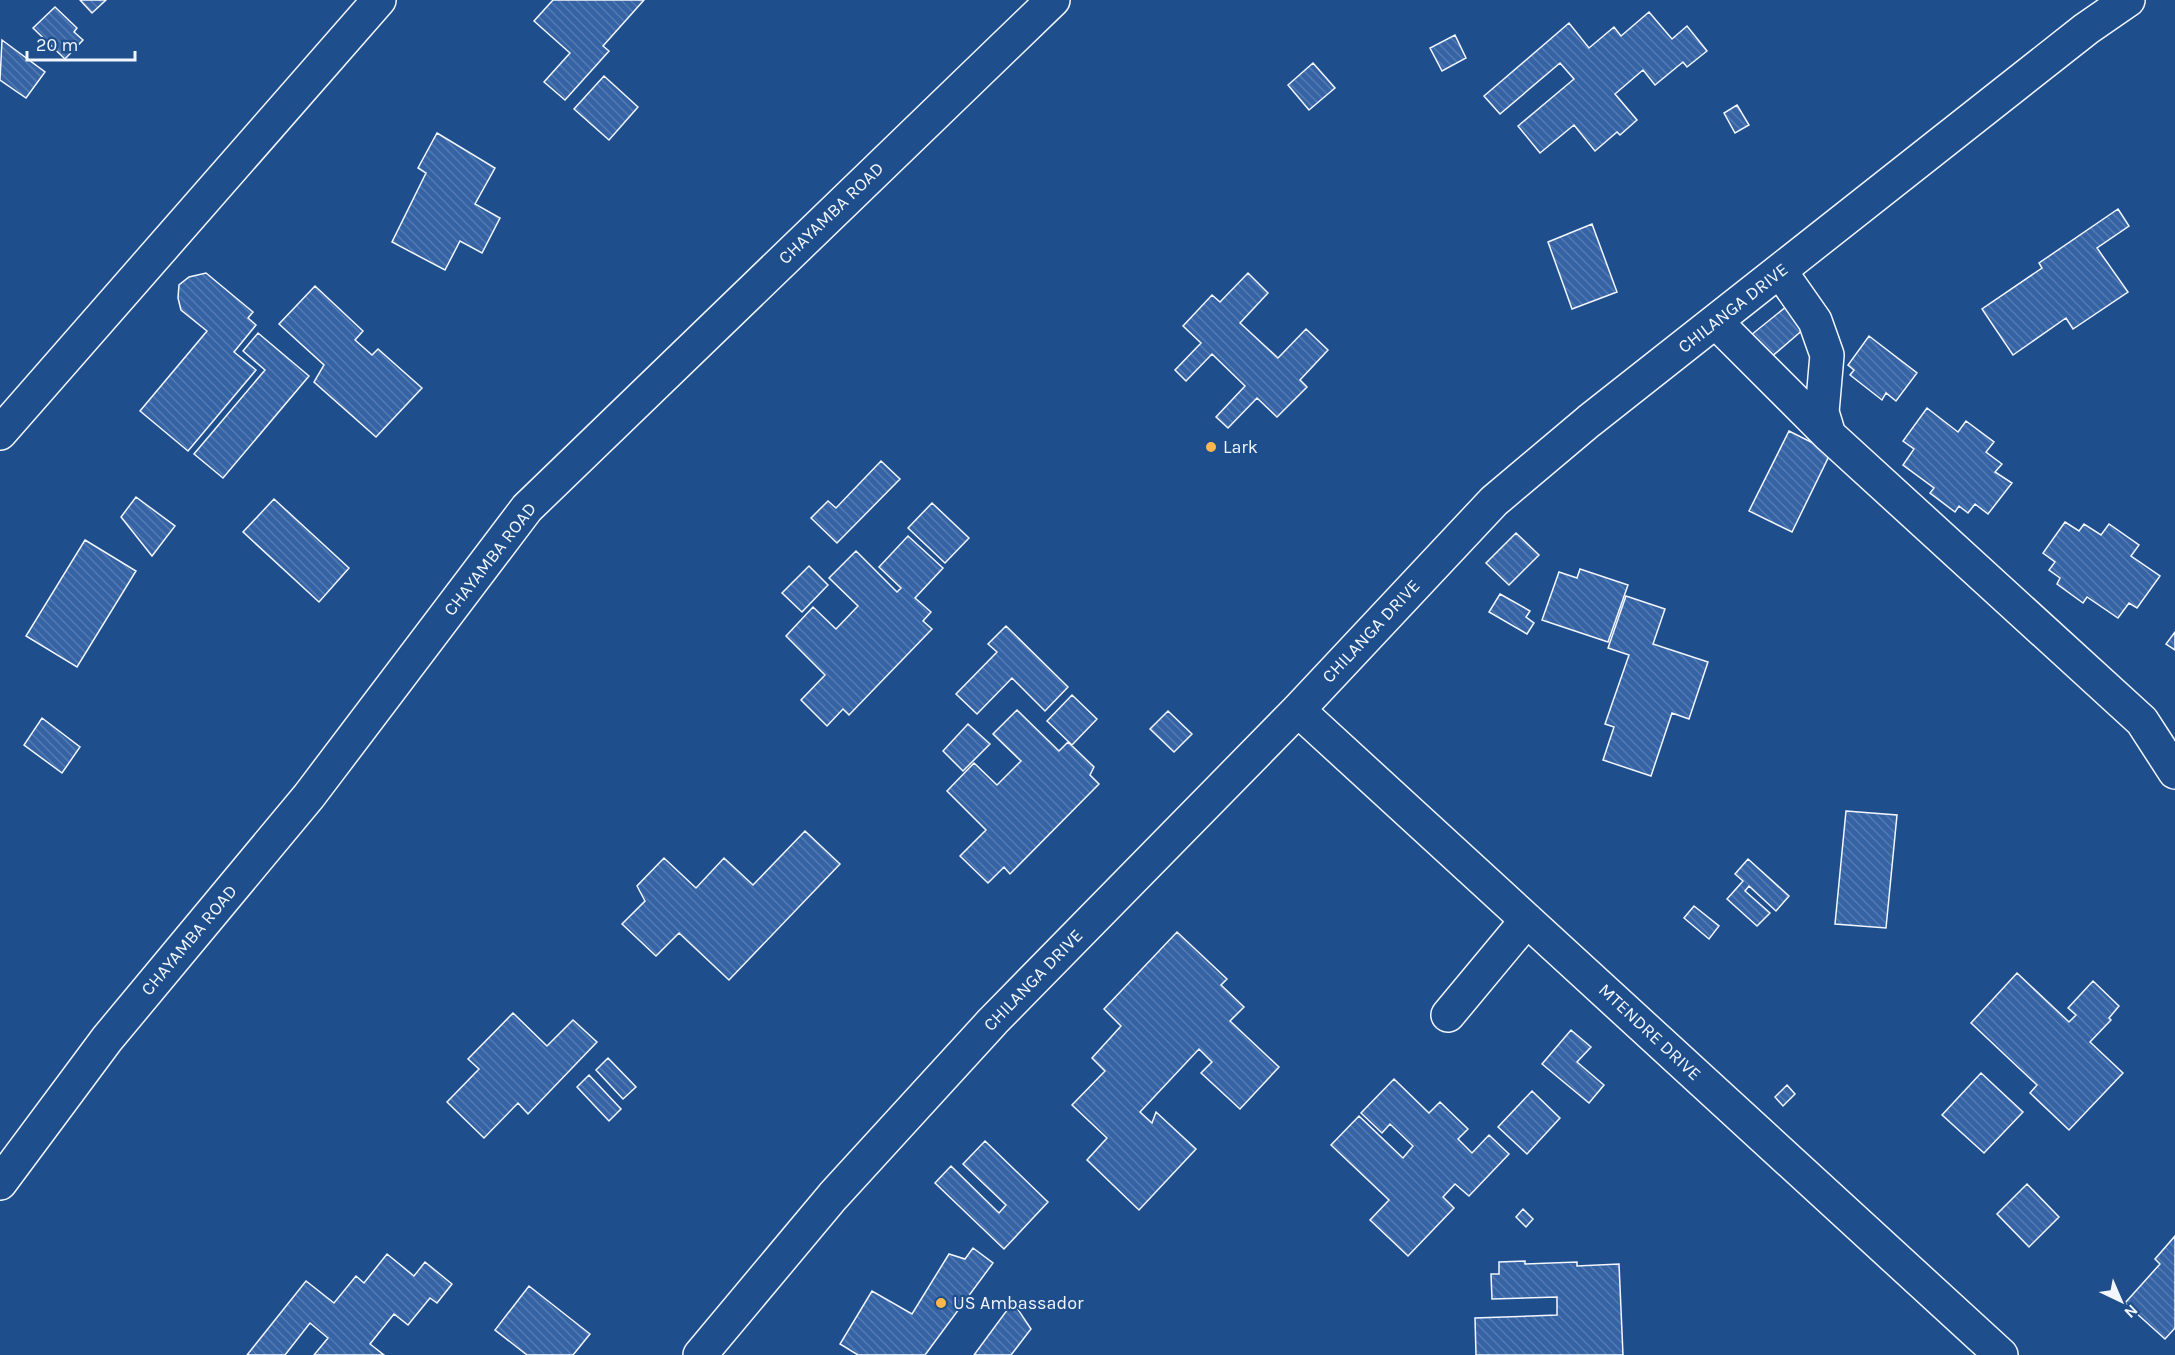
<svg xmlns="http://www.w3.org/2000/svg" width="2175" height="1355" viewBox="0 0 2175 1355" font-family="Karla,sans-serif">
	<defs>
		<pattern id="building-back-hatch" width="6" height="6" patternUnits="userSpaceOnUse" patternTransform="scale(1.5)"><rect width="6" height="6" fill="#3563a3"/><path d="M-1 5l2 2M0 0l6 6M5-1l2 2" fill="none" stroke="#537ab1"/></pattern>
	</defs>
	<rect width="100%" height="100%" fill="#1f4e8c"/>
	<path fill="url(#building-back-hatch)" stroke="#f2f6ff" stroke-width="1.5" d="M80 0H106L92 13Z
		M553 0H644L603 46 609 51 565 100 544 82 570 53 534 21Z
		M55 7 77 28 74 32 83 40 65 59 33 28Z
		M1649 12 1672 39 1687 26 1707 51 1687 67 1683 62 1655 85 1643 70 1615 94 1637 120 1620 135 1617 132 1595 151 1574 125 1540 153 1518 126 1574 79 1560 63 1500 114 1484 96 1569 23 1589 48 1614 27 1621 36Z
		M1455 35 1466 58 1442 71 1430 48Z
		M2 40 45 72 26 98 0 80Z
		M1313 63 1335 88 1309 110 1288 85Z
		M604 76 638 107 609 140 574 109Z
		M1737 105 1749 125 1735 133 1724 113Z
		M437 133 495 168 475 204 500 218 482 253 460 241 445 270 392 242 426 173 418 168Z
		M2118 209 2129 226 2097 248 2128 292 2073 329 2066 318 2013 355 1982 309 2042 268 2039 263Z
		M1592 224 1617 292 1572 309 1548 242Z
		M206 273 253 312 248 318 256 325 234 352 256 370 188 451 140 411 207 331 181 310 178 298 179 285 189 277Z
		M1248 273 1268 293 1240 323 1278 358 1306 329 1328 350 1300 380 1307 387 1277 417 1257 398 1228 428 1216 417 1245 386 1212 354 1186 381 1175 370 1201 343 1183 326 1212 295 1220 302Z
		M315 286 363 331 355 340 372 355 378 349 422 388 376 437 314 382 324 365 279 324Z
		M1787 306 1805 328 1770 358 1751 335Z
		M258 333 309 376 223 478 194 454 265 370 243 351Z
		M1869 336 1917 373 1896 401 1886 393 1882 400 1850 375 1854 370 1848 365Z
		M1927 408 1958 432 1966 421 1994 442 1986 452 2002 464 1995 472 2012 483 1988 514 1975 504 1968 513 1959 506 1955 512 1930 493 1934 488 1903 465 1914 449 1903 441Z
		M1789 431 1831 452 1792 532 1749 511Z
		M881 461 900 479 837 543 811 518 828 501 836 508Z
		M136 497 175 526 152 556 121 517Z
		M274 499 349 568 319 602 243 532Z
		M932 503 969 538 945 563 908 528Z
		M2065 522 2079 531 2084 524 2101 535 2109 524 2139 545 2131 556 2160 576 2137 608 2129 603 2118 618 2087 597 2083 603 2057 584 2060 578 2049 570 2055 562 2043 553Z
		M1516 533 1539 555 1509 585 1486 563Z
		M908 536 943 568 915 598 931 612 923 621 932 629 849 715 843 709 827 726 801 700 825 675 786 636 813 607 836 629 858 606 829 578 856 551 897 592 901 588 879 567Z
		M85 540 136 571 77 667 26 636Z
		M809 566 828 585 802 612 782 593Z
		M1580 569 1628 585 1608 642 1542 620 1559 572 1577 578Z
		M1500 594 1530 611 1526 617 1534 623 1527 634 1489 612Z
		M1626 596 1665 609 1653 644 1708 662 1689 719 1672 713 1651 776 1603 760 1614 727 1605 724 1629 655 1608 648Z
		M1006 626 1068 687 1045 711 1012 678 977 714 956 694 997 652 988 644Z
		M2175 632V650L2166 644Z
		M1072 695 1097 719 1072 745 1047 721Z
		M1017 710 1059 751 1068 742 1094 767 1090 775 1099 784 1010 874 1004 867 988 883 960 856 986 830 947 791 974 763 997 785 1021 761 993 734Z
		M1168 711 1192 734 1174 752 1150 729Z
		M42 718 80 747 62 773 24 745Z
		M968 724 990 744 963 771 943 751Z
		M1846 811 1897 815 1886 928 1835 924Z
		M805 831 840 864 729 980 679 933 656 956 622 924 645 901 637 886 664 858 696 888 724 858 753 885Z
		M1748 859 1789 896 1776 911 1749 886 1745 891 1770 913 1757 926 1727 899 1743 881 1735 874Z
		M1694 906 1719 926 1709 939 1684 918Z
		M1177 932 1227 979 1221 985 1244 1007 1230 1021 1279 1067 1240 1109 1201 1073 1212 1062 1199 1049 1140 1112 1152 1123 1156 1112 1196 1149 1139 1210 1087 1160 1107 1138 1072 1105 1105 1071 1092 1058 1121 1026 1104 1009Z
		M2017 973 2069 1022 2076 1015 2068 1008 2093 981 2119 1006 2109 1018 2111 1020 2090 1042 2123 1073 2069 1130 2030 1093 2037 1085 1971 1023Z
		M513 1013 547 1046 573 1020 597 1042 528 1114 518 1103 484 1138 447 1102 479 1069 468 1059Z
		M1571 1030 1591 1047 1577 1062 1604 1085 1589 1103 1542 1064Z
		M608 1058 636 1087 623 1099 596 1070Z
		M1981 1073 2023 1112 1984 1153 1942 1115Z
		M589 1075 621 1109 609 1121 577 1087Z
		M1394 1079 1429 1113 1440 1102 1468 1129 1458 1139 1472 1153 1489 1135 1509 1154 1469 1196 1455 1184 1443 1197 1454 1208 1408 1256 1370 1220 1389 1200 1331 1145 1359 1116 1403 1158 1413 1146 1390 1124 1382 1133 1361 1113Z
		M1787 1085 1795 1094 1783 1106 1775 1097Z
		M1532 1091 1560 1118 1527 1154 1498 1127Z
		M985 1141 1048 1202 1004 1249 935 1183 951 1166 999 1213 1006 1205 963 1164Z
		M2027 1184 2059 1217 2029 1247 1997 1214Z
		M1523 1209 1533 1219 1526 1227 1516 1217Z
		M2175 1236V1328L2165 1339 2125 1303 2160 1264 2155 1259Z
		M973 1248 993 1263 925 1355H858L840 1344 872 1291 912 1314 949 1254 965 1259Z
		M387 1254 414 1276 425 1262 452 1284 437 1303 430 1298 408 1325 394 1314 370 1344 384 1355H314L328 1338 310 1323 285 1355H247L306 1281 334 1303 356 1276 364 1283Z
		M1525 1261V1264L1577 1262V1266L1619 1264 1623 1355H1476L1475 1318 1557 1315V1297L1492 1299 1491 1274H1499V1262Z
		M529 1286 590 1334 573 1355H527L495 1330Z
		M1013 1302 1031 1329 1011 1355H974Z"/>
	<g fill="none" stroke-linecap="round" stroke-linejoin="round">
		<g stroke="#f2f6ff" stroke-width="36">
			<path id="minor" d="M1780 271 1815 321 1827 355 1822 412 1829 435
				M1716 322 1829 435 2142 721 2175 772
				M0 433 379 0
				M1298 710 2001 1355
				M1448 1015 1527 920
				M0 1183 107 1039 309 796 527 508 1053 0
				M700 1355 833 1196 993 1021 1298 710 1494 501 1589 421 2086 29 2128 0"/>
		</g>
		<use href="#minor" stroke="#1f4e8c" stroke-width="33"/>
	</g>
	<g fill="#ffb74d" stroke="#1f4e8c" stroke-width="2">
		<circle cx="1211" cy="447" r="6"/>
		<circle cx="941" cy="1303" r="6"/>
	</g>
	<g text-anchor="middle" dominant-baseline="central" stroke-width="4.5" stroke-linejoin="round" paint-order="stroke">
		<g font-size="18" fill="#f2f6ff" stroke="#1f4e8c">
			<text transform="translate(831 213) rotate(-44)">CHAYAMBA ROAD</text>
			<text transform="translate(1733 308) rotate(-38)">CHILANGA DRIVE</text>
			<text transform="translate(490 559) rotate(-52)">CHAYAMBA ROAD</text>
			<text transform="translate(1371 631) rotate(-47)">CHILANGA DRIVE</text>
			<text transform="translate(189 940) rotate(-50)">CHAYAMBA ROAD</text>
			<text transform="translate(1033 980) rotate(-46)">CHILANGA DRIVE</text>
			<text transform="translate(1650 1032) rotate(43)">MTENDRE DRIVE</text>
		</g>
		<g font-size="18" fill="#f2f6ff" stroke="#1f4e8c" text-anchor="start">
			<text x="1223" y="447">Lark</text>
			<text x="953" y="1303">US Ambassador</text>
		</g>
	</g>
	<g transform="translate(2121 1301) rotate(136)" stroke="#1f4e8c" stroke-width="4.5" paint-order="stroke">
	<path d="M0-4.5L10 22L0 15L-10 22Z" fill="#f2f6ff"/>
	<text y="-9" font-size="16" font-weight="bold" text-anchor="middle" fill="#f2f6ff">N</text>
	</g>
	<path d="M27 51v9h108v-9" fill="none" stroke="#f2f6ff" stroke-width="3"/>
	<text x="36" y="51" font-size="18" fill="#f2f6ff" stroke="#1f4e8c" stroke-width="4.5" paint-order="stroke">20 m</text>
</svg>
